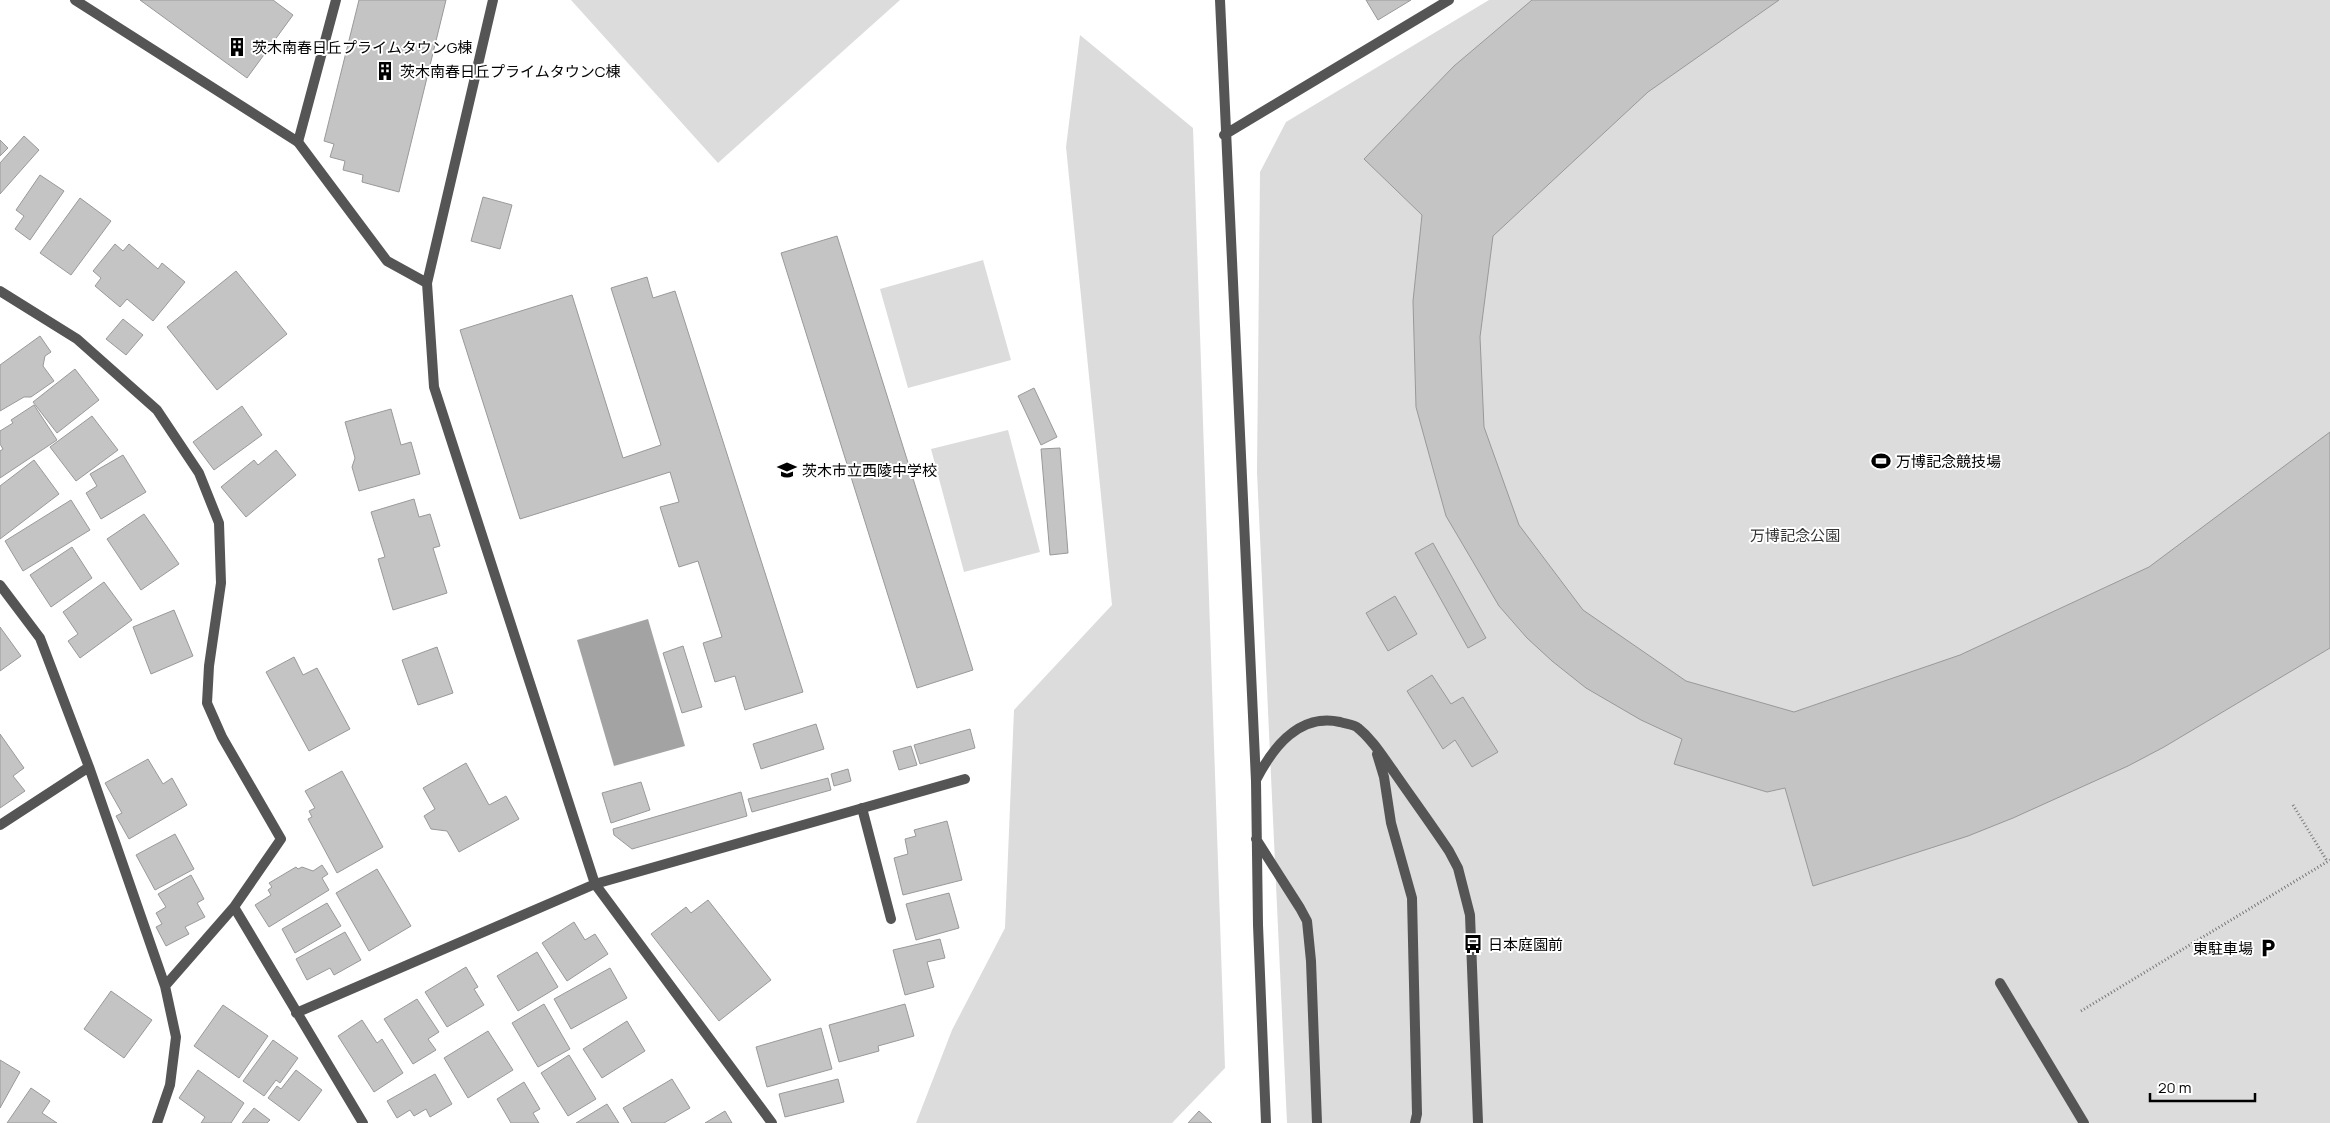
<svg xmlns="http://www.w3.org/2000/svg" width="2330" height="1123" viewBox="0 0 2330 1123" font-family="Manrope,'Noto Sans JP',sans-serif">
	<rect width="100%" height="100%" fill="#fff"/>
	<path fill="#dcdcdc" d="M571 0H900L718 163Z
		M1489 0H2330V1123H1287L1257 472 1260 172 1286 122Z
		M1080 35 1193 128 1225 1068 1172 1123H916L952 1030 1005 928 1014 710 1112 605 1066 147Z
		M983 260 1011 360 908 388 880 289Z
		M1008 430 1040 552 964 572 931 449Z"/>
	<path fill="#a3a3a3" d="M648 619 685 746 614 766 577 640Z"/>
	<path fill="#c4c4c4" stroke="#999" d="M140 0H273L293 15 247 78Z
		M359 0H446L399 192 362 182 363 175 343 170 345 161 330 157 334 144 324 141Z
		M1366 0H1411L1378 20Z
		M1532 0H1779L1648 92 1493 236 1480 337 1484 427 1519 525 1583 610 1686 681 1794 712 1960 655 2149 567 2330 432V648L2164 747 2128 766 2013 818 1968 836 1813 886 1785 788 1767 792 1674 764 1682 739 1641 720 1586 688 1552 661 1527 638 1499 606 1446 516 1416 407 1413 301 1422 215 1364 159 1454 66Z
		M24 136 39 150 0 194V163Z
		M0 140 8 148 0 156Z
		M40 175 64 191 30 240 15 229 24 216 16 210Z
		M483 197 512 205 500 249 471 241Z
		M80 198 111 221 71 275 40 253Z
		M837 236 973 670 917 688 781 253Z
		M115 244 123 251 129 244 158 269 162 263 185 282 153 321 127 299 120 307 95 286 101 278 93 271Z
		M236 271 287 334 217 390 167 327Z
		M647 277 653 298 675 291 803 692 745 710 735 676 715 682 703 643 722 637 698 561 679 567 660 507 679 502 670 472 520 519 460 330 572 295 623 458 661 445 611 288Z
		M123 319 143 335 126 355 106 339Z
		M40 336 51 352 45 356 43 366 54 381 31 397H24L0 411V365Z
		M75 369 99 400 57 433 33 402Z
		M1034 388 1057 437 1041 445 1018 396Z
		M34 405 57 440 0 478V451L3 449 0 444V431L13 423 11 420Z
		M242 406 262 435 214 470 193 442Z
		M391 409 401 445 411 442 420 474 359 491 352 467 355 458 345 422Z
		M92 416 118 450 76 481 50 447Z
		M1060 448 1068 553 1050 555 1041 449Z
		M276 450 296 475 246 517 221 487 254 460 258 465Z
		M123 455 146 492 101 519 86 493 97 486 90 474Z
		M34 460 59 494 0 539V486Z
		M414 499 419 517 430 514 440 546 433 548 447 593 393 610 378 559 385 557 371 512Z
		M71 500 90 530 23 571 5 541Z
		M144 514 179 564 141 590 107 539Z
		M1433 543 1486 638 1468 648 1415 553Z
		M72 547 92 578 51 607 30 575Z
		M104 582 132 620 80 658 68 641 78 634 63 612Z
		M1395 596 1417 634 1388 651 1366 613Z
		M174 610 193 656 151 674 133 627Z
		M0 627 21 656 0 671Z
		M683 646 702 707 682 713 663 653Z
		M437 647 453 693 418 705 402 660Z
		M294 657 303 675 317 668 350 729 309 751 266 672Z
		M1432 675 1451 704 1463 697 1498 752 1472 767 1455 740 1443 749 1407 691Z
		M816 724 824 749 761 769 753 744Z
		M970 729 975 748 920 764 914 745Z
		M0 734 24 768 13 776 25 791 0 808Z
		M911 746 917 765 899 770 893 751Z
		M148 759 163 784 172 778 187 805 129 839 116 816 122 813 105 783Z
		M466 763 489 805 506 796 519 819 459 852 447 831 431 829 424 816 435 809 423 788Z
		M848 769 851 781 834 786 831 774Z
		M342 771 383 847 337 873 308 819 312 817 309 811 315 808 305 791Z
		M828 778 831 790 752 812 748 799Z
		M641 782 650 810 611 823 602 793Z
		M741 792 747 816 632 849 614 835 613 829Z
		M947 821 962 880 903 895 894 858 908 854 905 839 916 836 914 830Z
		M175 834 194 869 155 890 136 855Z
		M322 865 328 874 322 878 329 890 269 927 255 905 271 895 268 890 272 887 269 883 296 867 298 869 302 867 313 871Z
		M377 869 411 926 369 951 336 893Z
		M191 875 204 899 197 903 205 917 185 927 189 934 166 946 156 927 162 924 156 913 166 907 158 894Z
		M949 893 959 928 916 940 906 904Z
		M708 900 771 980 719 1021 651 934 686 907 691 913Z
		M327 903 341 926 295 953 282 929Z
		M574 922 585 940 595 934 608 954 567 981 542 943Z
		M345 932 361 960 334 975 330 968 307 980 296 959Z
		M940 939 945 958 927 962 934 987 905 995 893 950Z
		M537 952 558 987 518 1011 497 976Z
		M466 967 478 987 474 989 484 1005 447 1027 425 992Z
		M610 968 627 998 571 1029 554 999Z
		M111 991 152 1020 124 1058 84 1029Z
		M417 999 439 1032 428 1039 436 1050 413 1064 384 1019Z
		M544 1004 570 1049 538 1067 512 1023Z
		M905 1004 914 1036 878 1046 879 1051 839 1062 829 1025Z
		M223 1005 268 1036 239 1078 194 1046Z
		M362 1020 377 1043 382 1039 403 1073 374 1092 338 1036Z
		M627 1021 645 1051 602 1078 583 1049Z
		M821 1028 832 1069 767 1087 756 1047Z
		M488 1031 513 1070 468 1098 444 1058Z
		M273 1040 298 1058 280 1083 276 1080 264 1096 243 1081Z
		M569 1055 596 1099 568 1116 541 1073Z
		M0 1060 20 1072 0 1108Z
		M198 1070 244 1103 231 1123H201L205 1117 179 1098Z
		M296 1070 322 1090 299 1121 268 1098 277 1086 281 1089Z
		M435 1074 452 1104 430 1117 426 1109 414 1116 410 1110 397 1118 387 1101Z
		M672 1079 690 1108 664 1123H632L623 1108Z
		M838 1079 844 1102 785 1117 779 1094Z
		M524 1082 540 1109 533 1113 539 1123H511L497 1099Z
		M31 1088 50 1101 42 1113 57 1123H7Z
		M607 1104 619 1123H576Z
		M254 1108 270 1120 267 1123H242Z
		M725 1111 732 1123H705Z
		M1199 1111 1212 1123H1188Z"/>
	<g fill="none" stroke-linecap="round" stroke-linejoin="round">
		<path stroke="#777" stroke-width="3" stroke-dasharray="1 2.5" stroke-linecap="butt" d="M2293 805 2327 861
			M2081 1011 2330 860"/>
		<path stroke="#555" stroke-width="10" d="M1220 0 1256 781 1258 925 1266 1123
			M1224 135 1449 0
			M298 142 336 0
			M1377 754 1384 777 1391 823 1412 898 1417 1114 1415 1123
			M1256 780C1273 747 1299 713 1340 722 1346 724 1354 724 1358 728 1373 740 1383 757 1394 772 1412 798 1431 824 1449 851L1458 868 1470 915 1478 1123
			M862 808 891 919
			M1256 839 1300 908 1307 921 1311 961 1317 1123
			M2000 983 2084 1123"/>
		<path stroke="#555" stroke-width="10" d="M75 0 298 142 387 261 427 283
			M493 0 427 283 434 387 595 884 772 1123
			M0 291 77 339 157 410 199 473 219 523 221 583 209 666 207 703 222 737 281 839 234 907 165 986
			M0 585 40 638 89 767 165 986 176 1037 170 1085 157 1123
			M0 825 89 767
			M234 907 363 1123
			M296 1013 595 884 965 779"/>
	</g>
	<defs>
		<g id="building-bare" transform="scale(1.5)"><path d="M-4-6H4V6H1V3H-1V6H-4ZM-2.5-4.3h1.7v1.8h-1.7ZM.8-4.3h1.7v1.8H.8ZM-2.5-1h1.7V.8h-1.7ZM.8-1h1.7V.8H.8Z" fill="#000" stroke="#fff" stroke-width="2.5" paint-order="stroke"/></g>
		<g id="stadium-bare" transform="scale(1.5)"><path d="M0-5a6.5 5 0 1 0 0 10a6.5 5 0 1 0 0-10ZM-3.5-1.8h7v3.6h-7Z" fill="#000" stroke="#fff" stroke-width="2.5" paint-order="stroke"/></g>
		<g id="school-bare" transform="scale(1.5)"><path d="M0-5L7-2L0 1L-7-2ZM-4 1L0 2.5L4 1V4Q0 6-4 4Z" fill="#000" stroke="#fff" stroke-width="2.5" paint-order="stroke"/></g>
		<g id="bus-bare" transform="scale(1.5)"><path d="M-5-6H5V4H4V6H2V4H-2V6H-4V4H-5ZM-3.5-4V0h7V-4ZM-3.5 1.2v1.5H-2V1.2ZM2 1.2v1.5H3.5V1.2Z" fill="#000" stroke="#fff" stroke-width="2.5" paint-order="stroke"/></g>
		<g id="parking-bare" transform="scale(1.5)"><path d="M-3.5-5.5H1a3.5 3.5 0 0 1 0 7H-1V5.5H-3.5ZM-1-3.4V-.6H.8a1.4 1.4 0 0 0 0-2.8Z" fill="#000" stroke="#fff" stroke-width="2.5" paint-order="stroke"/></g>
	</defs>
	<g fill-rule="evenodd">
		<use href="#building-bare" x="237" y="47"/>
		<use href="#building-bare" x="385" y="71"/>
		<use href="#stadium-bare" x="1881" y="461"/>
		<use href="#school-bare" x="787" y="470"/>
		<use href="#bus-bare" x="1473" y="944"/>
		<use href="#parking-bare" x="2268" y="948"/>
	</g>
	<g text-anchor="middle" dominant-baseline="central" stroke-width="4" stroke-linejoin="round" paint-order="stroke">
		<g font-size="15" fill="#000" stroke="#fff" text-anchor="start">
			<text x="252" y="47">茨木南春日丘プライムタウンG棟</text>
			<text x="400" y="71">茨木南春日丘プライムタウンC棟</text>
			<text x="1896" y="461">万博記念競技場</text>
			<text x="802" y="470">茨木市立西陵中学校</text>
			<text x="1488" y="944">日本庭園前</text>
			<text x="2253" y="948" text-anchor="end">東駐車場</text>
		</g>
		<g font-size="15" fill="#333" stroke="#fff">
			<text x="1795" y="535">万博記念公園</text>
		</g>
	</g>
	<path d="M2150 1093v8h105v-8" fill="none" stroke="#000000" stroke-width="2.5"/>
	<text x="2158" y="1093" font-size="15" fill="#000000" stroke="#ffffff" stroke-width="4" paint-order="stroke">20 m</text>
</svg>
